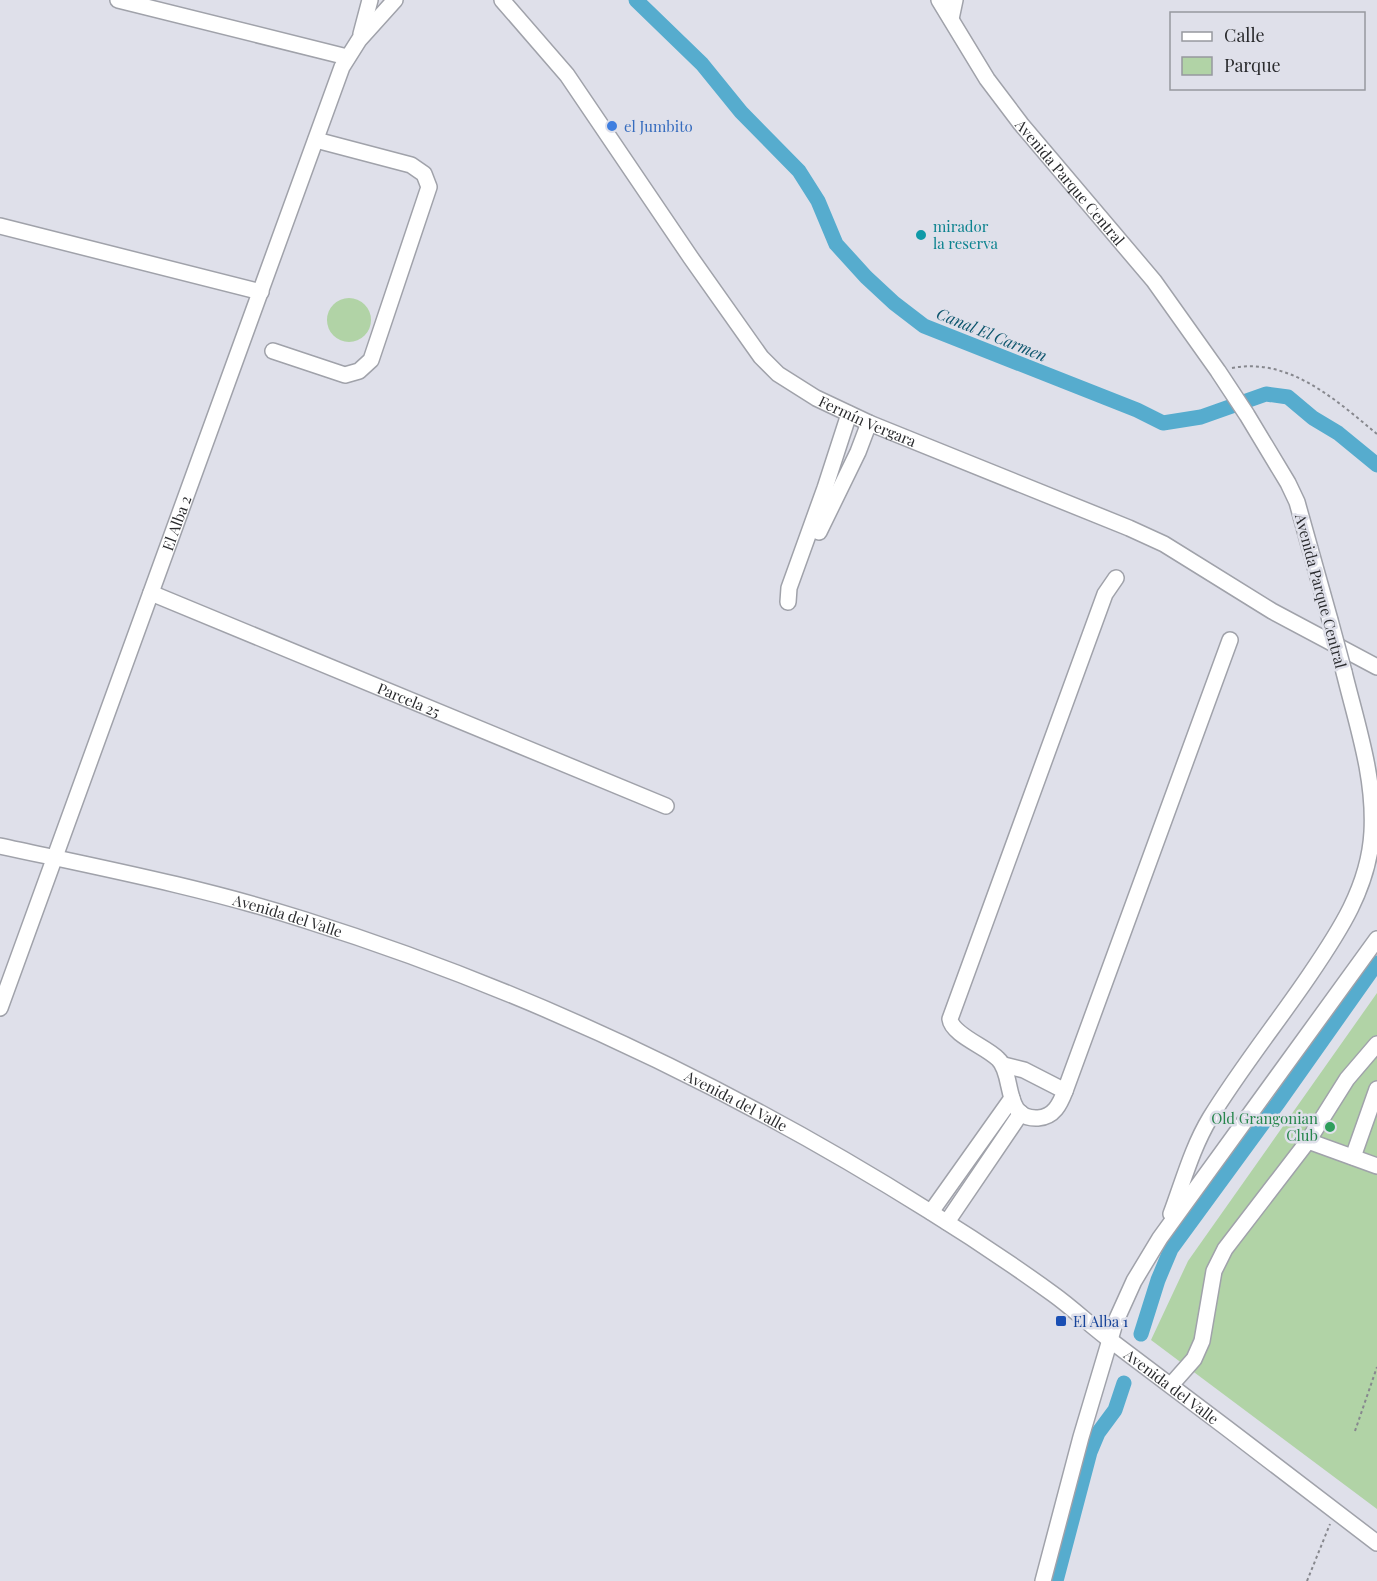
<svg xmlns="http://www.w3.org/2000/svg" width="1377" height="1581" viewBox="0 0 1377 1581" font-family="'Playfair Display',serif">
	<rect width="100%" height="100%" fill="#dfe0ea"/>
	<path fill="#b1d3a6" d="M327 320a22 22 0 1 1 44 0a22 22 0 1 1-44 0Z
		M1377 993V1509L1151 1340 1188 1261Z"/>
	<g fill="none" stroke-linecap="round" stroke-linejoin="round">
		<path stroke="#56acce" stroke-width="15" d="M636 0 702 64 741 112 799 171 818 201 836 244 866 277 894 303 924 326 1137 410 1163 423 1201 417 1266 394 1288 397 1313 418 1338 433 1377 465
			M1141 1334 1158 1280 1171 1249 1278 1103 1377 963
			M1056 1581 1090 1452 1098 1433 1115 1410 1124 1383"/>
		<g stroke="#a0a2aa" stroke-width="18">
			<g id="minor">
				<path d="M118 0 347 57"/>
				<path id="s1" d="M502 0 567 75 691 258 761 357 778 374 816 398 869 423 1129 528 1164 544 1272 611 1377 667"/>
				<path id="s2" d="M939 0 987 79 1021 124 1154 281 1218 371 1247 415 1288 483 1297 502 1330 620"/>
				<path d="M951 19 955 0"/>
				<path d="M361 34 370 0"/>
				<path d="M0 226 261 292"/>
				<path d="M273 351 345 375 359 371 371 360 429 187 424 174 411 165 316 140"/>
				<path d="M819 532 858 452 869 423"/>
				<path d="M1116 578 1105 594 950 1019C952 1035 987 1047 998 1059 1015 1074 1002 1120 1038 1118 1054 1117 1060 1104 1065 1091L1230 640"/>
				<path id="s3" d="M151 593 666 806"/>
				<path d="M788 602 789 588 825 488 849 414"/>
				<path id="s4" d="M0 846C102 868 205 888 305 920 524 989 735 1089 929 1211 971 1237 1013 1265 1053 1294 1074 1309 1093 1328 1114 1343 1202 1409 1290 1476 1377 1543"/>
				<path id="s5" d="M0 1008 342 67 359 40 395 0"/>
				<path d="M1004 1065 1024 1070 1065 1091"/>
				<path d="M1308 1141 1377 1166"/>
				<path d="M1353 1157 1377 1089"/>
				<path d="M931 1212 1012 1098"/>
				<path d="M1171 1214C1183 1182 1192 1148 1210 1118 1240 1069 1277 1023 1309 976 1339 932 1369 887 1372 832 1375 777 1357 725 1344 672"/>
				<path d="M947 1222 1021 1113"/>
				<path d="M1171 1385 1194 1359 1202 1341 1214 1271 1225 1249 1308 1141 1347 1079 1377 1044"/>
				<path d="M1043 1581 1081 1437 1115 1323 1134 1281 1160 1238 1377 939"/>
			</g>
		</g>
		<path stroke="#87888e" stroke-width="2" stroke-dasharray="3 3" stroke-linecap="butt" d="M1232 368C1289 357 1336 400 1377 434
			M1355 1431 1377 1367
			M1307 1581 1330 1524"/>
		<use href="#minor" stroke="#fff" stroke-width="15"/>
		<g stroke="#a0a2aa" stroke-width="18" stroke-linecap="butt">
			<path id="minor-bridge" d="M1330 620 1344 672"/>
		</g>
		<use href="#minor-bridge" stroke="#fff" stroke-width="15"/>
	</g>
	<circle fill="#3f7fe0" stroke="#dfe0ea" stroke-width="2" cx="612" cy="126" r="6"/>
	<circle fill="#0f9aa8" stroke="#dfe0ea" stroke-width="2" cx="921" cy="235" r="6"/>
	<circle fill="#2e9e5b" stroke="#dfe0ea" stroke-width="2" cx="1330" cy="1127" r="6"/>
	<rect fill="#1a4fb4" stroke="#dfe0ea" stroke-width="2" x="1055" y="1315" width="12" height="12" rx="3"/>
	<g text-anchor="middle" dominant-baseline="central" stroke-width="5" stroke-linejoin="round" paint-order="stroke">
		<g font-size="15" fill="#366cbe" stroke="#dfe0ea" text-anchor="start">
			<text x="624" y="126">el Jumbito</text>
		</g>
		<g font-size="15" fill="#2a2b2e" stroke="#dfe0ea">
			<text stroke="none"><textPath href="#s2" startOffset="225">Avenida Parque Central</textPath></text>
			<text stroke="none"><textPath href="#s1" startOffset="567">Fermín Vergara</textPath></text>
			<text stroke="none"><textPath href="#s5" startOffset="516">El Alba 2</textPath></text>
			<text transform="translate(1321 591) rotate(75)">Avenida Parque Central</text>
			<text stroke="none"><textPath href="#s3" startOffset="279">Parcela 25</textPath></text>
			<text stroke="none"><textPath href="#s4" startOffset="296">Avenida del Valle</textPath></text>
			<text stroke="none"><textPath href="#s4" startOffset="782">Avenida del Valle</textPath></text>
			<text stroke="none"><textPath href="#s4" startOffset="1304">Avenida del Valle</textPath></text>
		</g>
		<g font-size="15" fill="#0d838f" stroke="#dfe0ea" text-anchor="start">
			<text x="933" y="226">mirador<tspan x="933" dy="17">la reserva</tspan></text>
		</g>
		<g font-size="15" fill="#27864d" stroke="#dfe0ea" text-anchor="end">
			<text x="1318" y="1118">Old Grangonian<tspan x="1318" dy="17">Club</tspan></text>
		</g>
		<g font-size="15" fill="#164399" stroke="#dfe0ea" text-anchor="start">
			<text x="1073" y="1321">El Alba 1</text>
		</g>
		<g font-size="16" font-style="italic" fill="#0d556d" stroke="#dfe0ea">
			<text transform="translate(992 334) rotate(22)">Canal El Carmen</text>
		</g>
	</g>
	<rect x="1170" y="12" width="195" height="78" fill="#dfe0ea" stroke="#97989f" stroke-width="1.5"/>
	<rect x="1182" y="32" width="30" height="9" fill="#ffffff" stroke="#97989f" stroke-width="1.5"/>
	<text x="1224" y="42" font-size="18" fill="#2a2b2e">Calle</text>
	<rect x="1182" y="57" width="30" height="18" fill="#b1d3a6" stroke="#97989f" stroke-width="1.5"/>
	<text x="1224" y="72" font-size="18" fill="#2a2b2e">Parque</text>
</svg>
